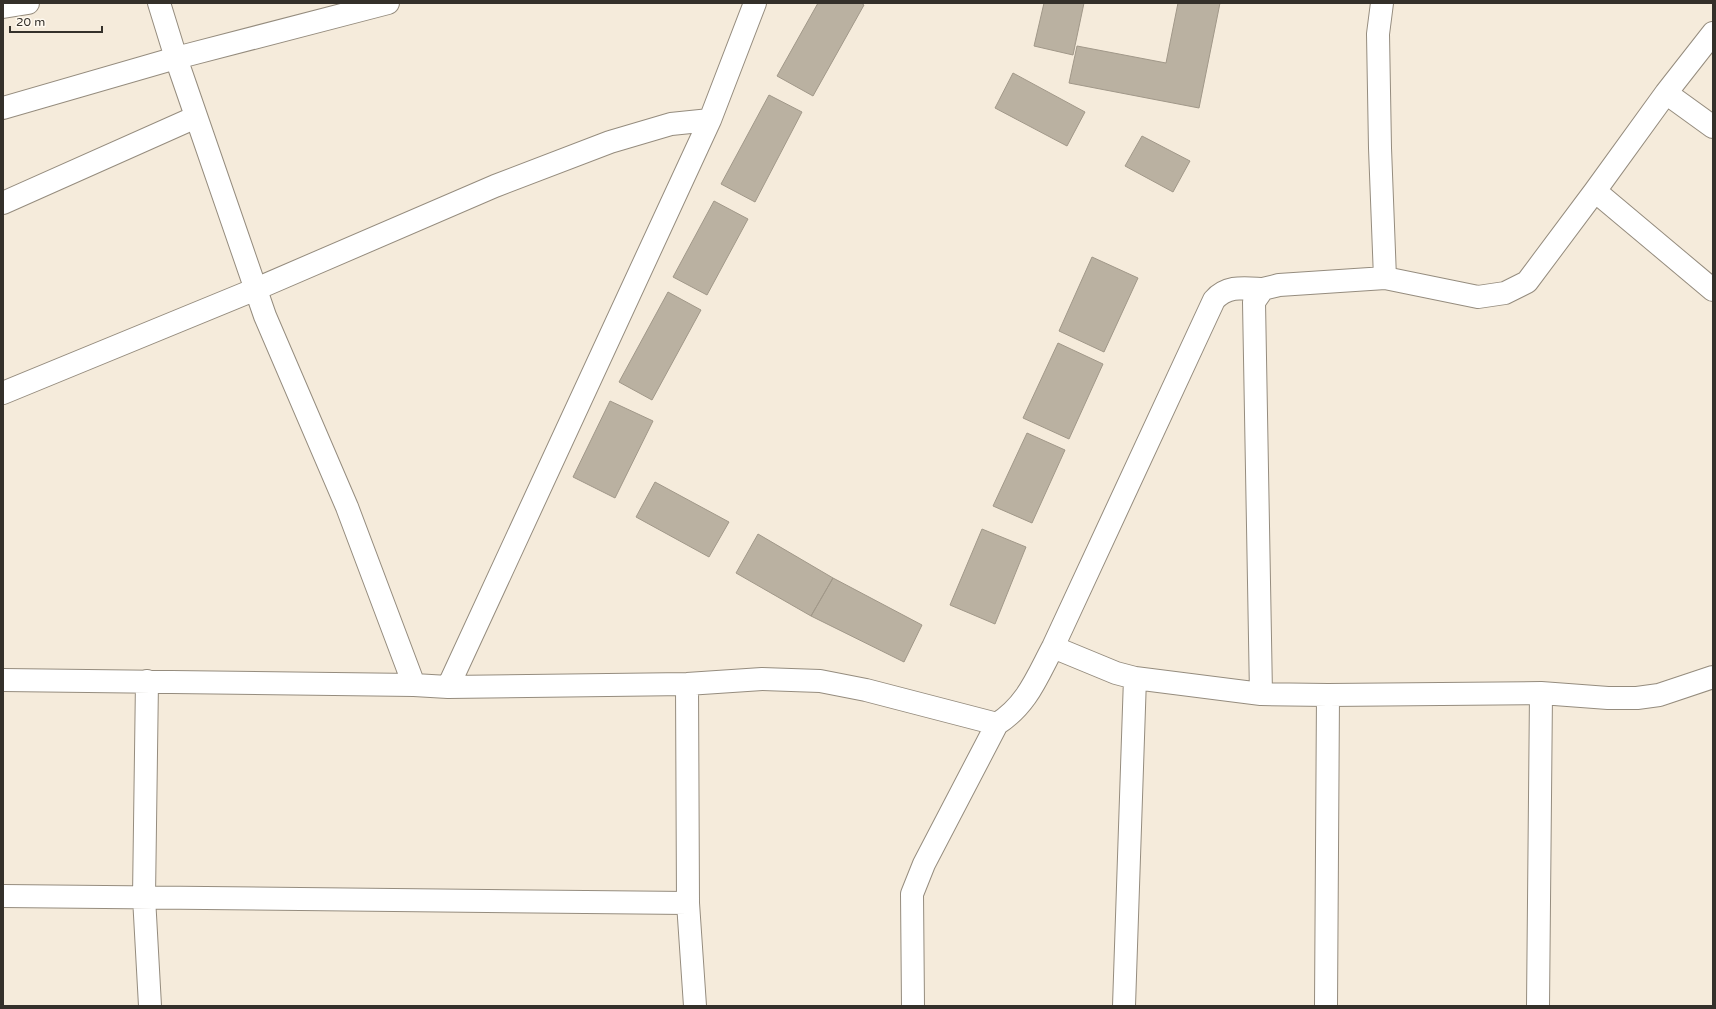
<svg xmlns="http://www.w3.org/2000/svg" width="1716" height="1009" viewBox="0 0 1716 1009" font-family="'Varela Round',sans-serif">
	<rect width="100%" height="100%" fill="#f5ebdb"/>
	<path fill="#bab1a1" stroke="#a19889" d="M818 3H861L864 5 813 96 777 76Z
		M1044 3H1084L1073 55 1034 46Z
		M1178 3H1220L1199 108 1069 83 1077 46 1166 63Z
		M1013 73 1085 112 1067 146 995 108Z
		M769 95 802 112 755 202 721 184Z
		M1142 136 1190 161 1173 192 1125 166Z
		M714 201 748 219 707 295 673 277Z
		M1092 257 1138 278 1104 352 1059 331Z
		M668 292 701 310 652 400 619 382Z
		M1058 343 1103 364 1069 439 1023 418Z
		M610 401 653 421 615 498 573 477Z
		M1027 433 1065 450 1032 523 993 506Z
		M655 482 729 522 709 557 636 517Z
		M982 529 1026 547 995 624 950 605Z
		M758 534 833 578 811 616 736 573Z
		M833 578 922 625 904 662 811 616Z"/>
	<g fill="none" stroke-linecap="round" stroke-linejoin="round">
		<g stroke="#958c7e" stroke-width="24">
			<path id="minor" d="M159 3 176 58 265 316 347 507 414 685
				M1382 3 1378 34 1380 148 1385 278
				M3 7 28 3
				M1666 93 1713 127
				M3 108 176 58 388 3
				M1595 191 1713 290
				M3 203 196 117
				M3 393 256 289 495 186 610 142 671 124 710 120
				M1053 647 1116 673 1135 678 1261 694 1328 695 1541 693 1608 698H1637L1659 695 1713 677
				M3 680 414 685 448 687 687 684 762 679 820 681 866 690 997 724
				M147 681 144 897 150 1006
				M687 684 688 903 695 1006
				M448 687 710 120 755 3
				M1261 694 1254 302 1263 289 1279 285 1385 278 1478 297 1505 293 1527 282 1595 191 1666 93 1713 33
				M3 896 688 903
				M913 1006 912 894 924 864 997 724C1027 705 1037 677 1053 647L1214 300C1227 285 1244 288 1263 289
				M1124 1006 1135 678
				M1326 1006 1328 695
				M1538 1006 1541 693"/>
		</g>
		<use href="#minor" stroke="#fff" stroke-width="22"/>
	</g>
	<rect width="1716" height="1009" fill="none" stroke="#34302a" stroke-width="8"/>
	<path d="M10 26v6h92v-6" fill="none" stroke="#34302a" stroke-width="2"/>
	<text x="16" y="26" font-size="12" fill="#34302a" stroke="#fff9ef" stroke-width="3" paint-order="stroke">20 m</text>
</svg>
